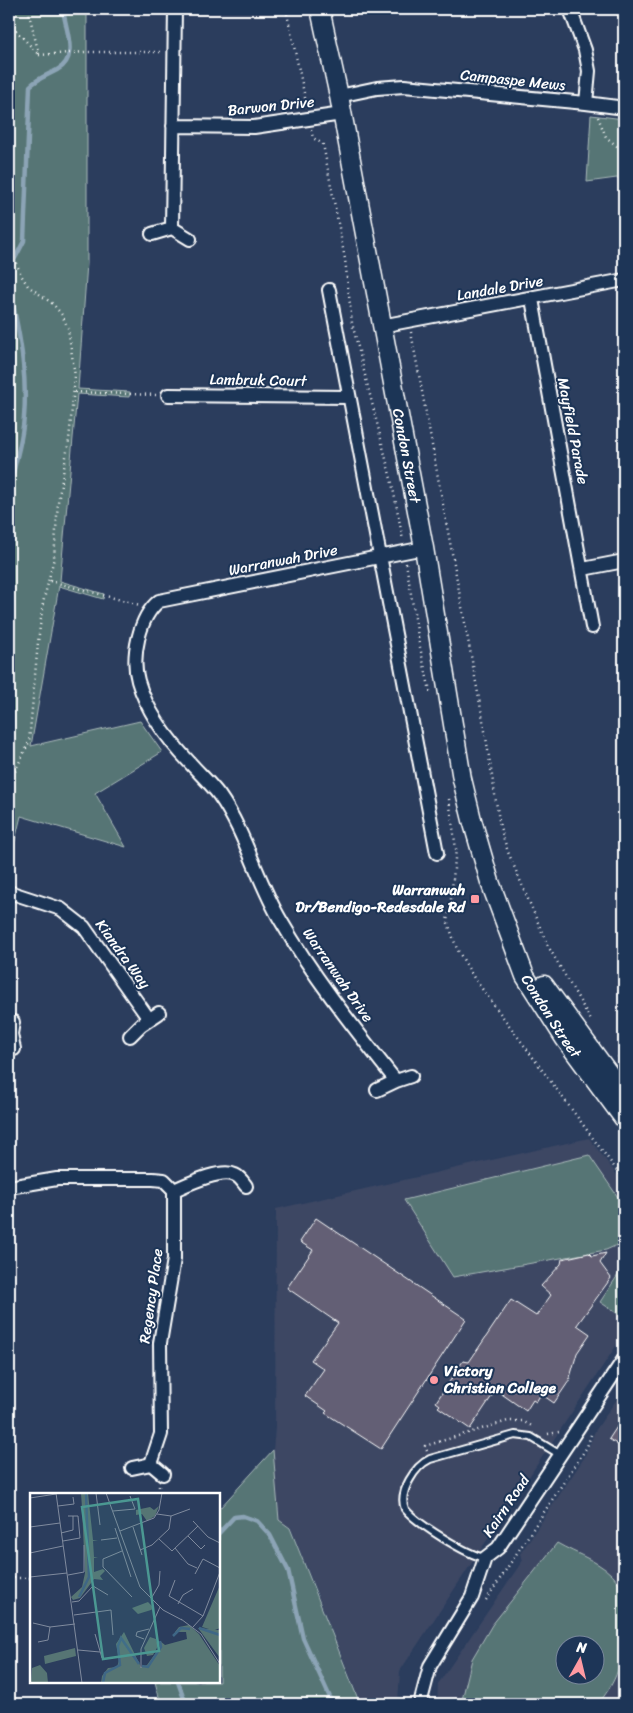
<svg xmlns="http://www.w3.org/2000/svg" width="633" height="1713" viewBox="0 0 633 1713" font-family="Sriracha,sans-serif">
	<rect width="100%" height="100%" fill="#2b3d5d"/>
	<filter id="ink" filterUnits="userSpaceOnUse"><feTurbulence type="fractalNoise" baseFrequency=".02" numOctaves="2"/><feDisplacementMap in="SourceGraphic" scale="10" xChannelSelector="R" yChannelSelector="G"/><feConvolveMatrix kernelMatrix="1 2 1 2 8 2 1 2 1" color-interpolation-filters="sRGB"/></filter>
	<g filter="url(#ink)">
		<path fill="#3c4764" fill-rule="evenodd" d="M589 1138 624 1184V1334L400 1671 398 1704H361L291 1528 279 1520 273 1450 275 1427 276 1209Z
			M624 1389V1700L620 1704H437L438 1684 523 1560 520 1554 584 1458 595 1431ZM566 1646H596V1676H566Z"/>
		<path fill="#567574" stroke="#aababa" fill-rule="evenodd" d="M9 9H87V263L78 389 130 392 129 397 77 394 60 581 104 594 103 599 59 586 31 746 140 721 162 752 95 793 126 847 21 816 9 865Z
			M591 115 624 119V177L587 182Z
			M589 1155 624 1206V1242L606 1250 453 1277 404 1200Z
			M624 1266V1318L600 1302Z
			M273 1450 279 1520 290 1528 360 1704H161L155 1682H219V1509Z
			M557 1543C576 1554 605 1563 618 1582 624 1591 624 1608 624 1619 624 1655 621 1676 598 1704H461L472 1659 492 1625ZM566 1646H596V1676H566Z"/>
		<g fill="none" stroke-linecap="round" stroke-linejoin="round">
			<path stroke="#8ca4b6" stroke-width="4.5" d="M9 270 24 241 30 86C38 78 46 76 57 70 80 58 65 29 63 9
				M9 287C20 334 30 385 22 433 19 452 13 471 9 490
				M219 1533 234 1517 243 1516 257 1521 270 1535 288 1570 303 1638 333 1704
				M178 1682 186 1704"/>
		</g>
		<path fill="#645f74" stroke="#fff" d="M316 1218 466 1319 381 1449 325 1413 327 1411 305 1396 324 1369 311 1360 338 1323 287 1288 313 1250 300 1242Z
			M589 1253 592 1256 606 1253 600 1263 611 1278 577 1325 590 1334 577 1353 569 1381 554 1403 541 1394 536 1402 533 1400 526 1411 496 1390 470 1429 438 1407 440 1405 436 1402 463 1361 469 1362 511 1300 536 1316 551 1295 541 1286 561 1264 562 1259Z
			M624 1416V1449L609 1439Z"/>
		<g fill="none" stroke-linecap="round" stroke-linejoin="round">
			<g stroke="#fff" stroke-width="10">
				<path id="service" d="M485 1558C467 1555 416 1523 405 1509 398 1492 415 1466 430 1459L515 1435 531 1437 559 1454"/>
			</g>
			<g stroke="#fff" stroke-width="16">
				<path id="minor" d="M339 96 377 88 404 86 586 103 589 71 585 50 570 9
					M586 103 617 107
					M173 126 254 127 342 114
					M172 228 175 9
					M152 234 172 228 190 239
					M329 290 437 853
					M532 299 592 627
					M381 326 624 280
					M168 395 348 397
					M583 569 624 561
					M9 892 61 909 84 927 149 1019
					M13 1022 11 1034 14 1049
					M130 1036 141 1025 159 1013
					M411 1076 396 1081C355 1029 314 978 281 921 257 881 246 833 219 795 211 784 200 774 191 764 169 741 147 712 138 681 131 657 139 617 159 601L424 548
					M377 1090 396 1081
					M9 1187 57 1179H153L164 1180 174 1190V1259L160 1343 161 1434 151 1464
					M174 1190C188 1184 221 1168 235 1175 240 1177 243 1182 246 1186
					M132 1468 151 1464 163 1474
					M420 1704 430 1666 472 1597 485 1558 498 1548 624 1359"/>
			</g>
			<g stroke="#fff" stroke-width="21">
				<g id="secondary">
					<path id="s1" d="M320 9 339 96 424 548 462 779 472 820 490 882 525 976 565 1039 624 1119"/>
					<path d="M544 985 624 1094"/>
				</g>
			</g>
			<path stroke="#fff" stroke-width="2.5" stroke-dasharray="1 4" stroke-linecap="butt" d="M286 9 307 107
				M9 19 12 17 13 9
				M9 23 39 55 28 9
				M39 55 85 52H163
				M598 117 606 137 624 152
				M311 130 313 138 323 144 345 259 352 323 392 483 403 540
				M9 244 21 275 28 286 53 304 62 315 68 328 75 376 69 440 58 502 54 558 43 603 38 642 29 742 9 784
				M411 332 485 731 500 827 508 852 548 946 592 1022
				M75 392 156 395
				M406 563 419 643 431 695
				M50 581 140 605
				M449 799 456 849 450 909 447 920 457 949 474 978 624 1180
				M618 1056 624 1065
				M620 1346 624 1339
				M548 1434 559 1432
				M427 1451 425 1446 508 1421H522L534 1427
				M159 1486V1494
				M9 1578H31
				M486 1600 587 1447 592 1432"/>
			<use href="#service" stroke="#1d3557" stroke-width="6"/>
			<use href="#minor" stroke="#1d3557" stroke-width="12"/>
			<use href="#secondary" stroke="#1d3557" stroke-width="18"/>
		</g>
	</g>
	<g fill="#ff9aa2" stroke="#1d3557" stroke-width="2">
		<rect x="470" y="894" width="10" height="10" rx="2.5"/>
		<circle cx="434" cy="1380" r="5"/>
	</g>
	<g text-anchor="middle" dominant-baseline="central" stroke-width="4" stroke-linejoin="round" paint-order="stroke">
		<g font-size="15" fill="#fff" stroke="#1d3557">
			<text transform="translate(513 80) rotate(6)">Campaspe Mews</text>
			<text transform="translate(271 106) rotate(-6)">Barwon Drive</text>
			<text transform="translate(500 288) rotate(-10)">Landale Drive</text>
			<text transform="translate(258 380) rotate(1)">Lambruk Court</text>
			<text transform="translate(573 431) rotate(79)">Mayfield Parade</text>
			<text stroke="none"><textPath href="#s1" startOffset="455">Condon Street</textPath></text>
			<text transform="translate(283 560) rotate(-11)">Warranwah Drive</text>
			<text transform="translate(123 954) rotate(54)">Kiandra Way</text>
			<text transform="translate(338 975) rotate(55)">Warranwah Drive</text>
			<text stroke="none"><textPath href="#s1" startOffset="1038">Condon Street</textPath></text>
			<text transform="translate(151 1296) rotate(-82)">Regency Place</text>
			<text transform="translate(506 1506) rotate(-56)">Kairn Road</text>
		</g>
		<g font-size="15" font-weight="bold" fill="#fff" stroke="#1d3557" text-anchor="end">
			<text x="465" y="890">Warranwah<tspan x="465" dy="17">Dr/Bendigo-Redesdale Rd</tspan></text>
			<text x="444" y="1371" text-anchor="start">Victory<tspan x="444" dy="17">Christian College</tspan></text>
		</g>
	</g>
	<g transform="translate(30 1493)">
		<rect width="190" height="190" fill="#2b3d5d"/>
		<path d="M51 0H58L63 47H68L63 48 64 64 68 65H64V79L73 76 75 78 70 83 73 87 64 86 50 105 43 107 41 104 52 94 55 80 52 15 47 12 52 15ZM129 13 125 23 117 28 112 21 106 22V17L120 14 124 17ZM190 92V135L185 137H190V165L168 135 179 136 172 134ZM118 109 124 115 121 117 108 121 102 115ZM159 132 169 141 190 173V190H71L72 183 78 175 87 174 89 167 86 151 94 139 111 174 117 172 130 154V148L135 152 157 146 156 139H145L149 134ZM120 144 126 146 128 153 123 162 117 163 114 155ZM45 155 46 163 15 171 14 163ZM10 172 17 180 18 190H1L2 175Z" fill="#567574"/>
		<path fill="none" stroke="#3f6786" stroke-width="2.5" d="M49 104 59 84 56 0M169 135 190 142M143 143 151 135 160 136M112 173 118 174 131 154 130 148M73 190 75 180 90 172 88 153 91 145 109 171"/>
		<path fill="none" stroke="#808b9e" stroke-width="1" d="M26 0 52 190M66 0 70 32M76 0 110 94 133 117 152 127M0 5 26 1M28 13 44 11 43 4M83 18 105 16 100 3M127 21 141 23 160 16M163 28 178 44 190 50M0 34 30 30M103 34 112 62M85 35 101 84M90 38 124 25 129 17 132 0M31 40 43 37V23M158 43 171 56 175 52M129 46 142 58 168 33M71 47 87 45M33 48 50 45 48 23H38M145 55 158 71 167 75M110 57 122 52 139 36 141 23M0 60 33 53M73 66V74L102 104M73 66 92 58M165 81 173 66 190 75M38 82 54 79V52M0 84 37 80M145 87 139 103 173 123M122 104 129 92 130 78M42 109 49 108 63 93 78 102M148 111 153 102 163 96M44 122 81 117 83 142M151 126 171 141 190 171M3 130 20 134 45 131M163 134 173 123 190 79M65 141 72 165M114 146 106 143 107 139 119 136M8 149 18 147 20 134M48 157 70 159M111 175V156L130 114"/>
		<path fill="#4b9892" fill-opacity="0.15" stroke="#4b9892" stroke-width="2.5" d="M108 6 129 158 73 166 52 14Z"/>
		<rect width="190" height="190" fill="none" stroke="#fff" stroke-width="2.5"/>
	</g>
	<rect width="633" height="1713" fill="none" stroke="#1d3557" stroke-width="30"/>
	<rect x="15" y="15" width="603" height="1683" fill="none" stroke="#fff" stroke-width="2" filter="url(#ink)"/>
	<g transform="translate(580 1660) rotate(8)"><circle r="24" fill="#1d3557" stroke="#77869a"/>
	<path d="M0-4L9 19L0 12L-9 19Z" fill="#ff9aa2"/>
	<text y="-8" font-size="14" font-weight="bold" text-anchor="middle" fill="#ffffff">N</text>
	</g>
</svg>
